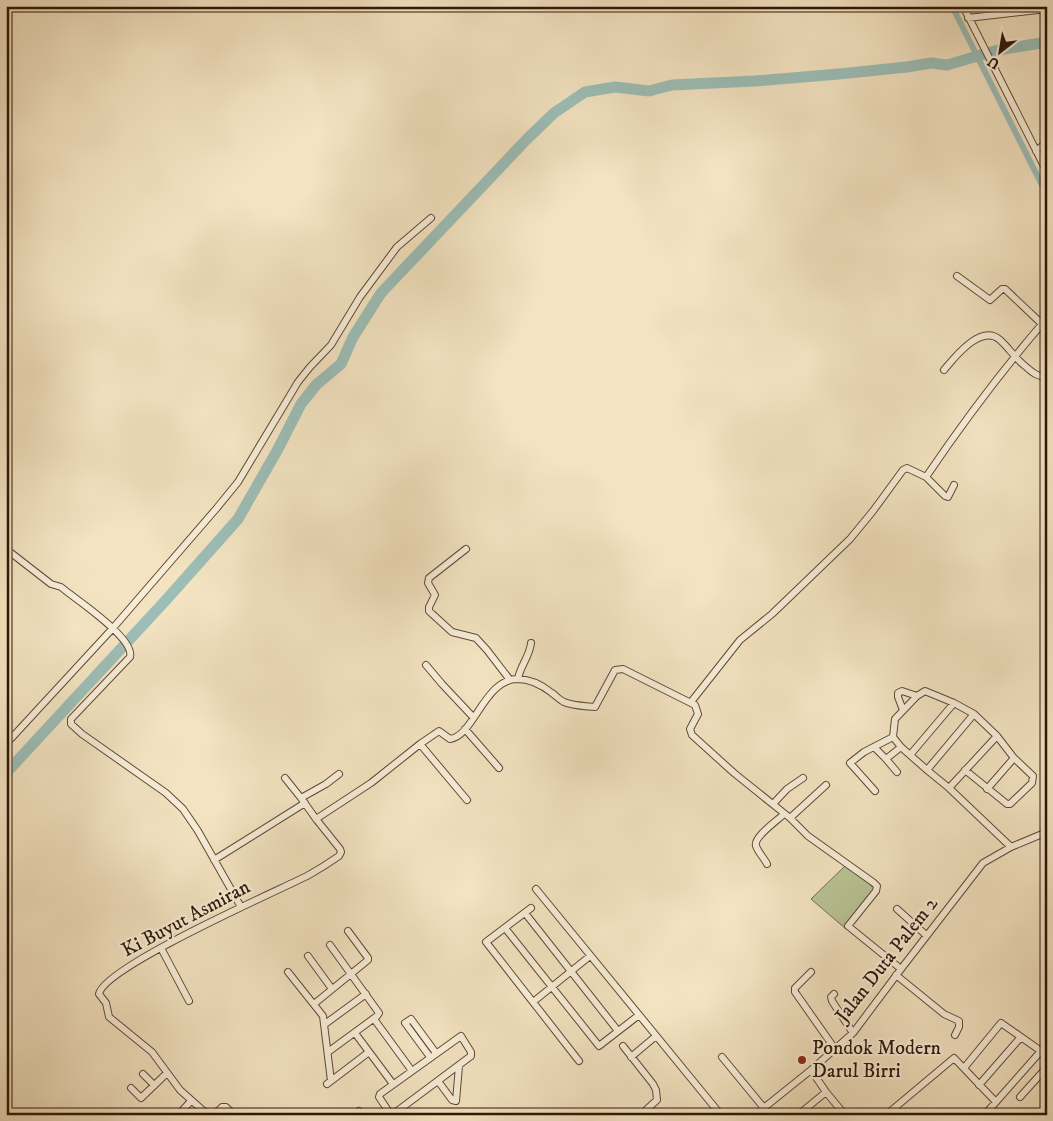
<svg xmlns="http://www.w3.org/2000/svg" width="1053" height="1121" viewBox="0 0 1053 1121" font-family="'IM FELL DW Pica',serif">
	<rect width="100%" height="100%" fill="#f3e3c1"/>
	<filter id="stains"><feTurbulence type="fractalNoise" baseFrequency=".004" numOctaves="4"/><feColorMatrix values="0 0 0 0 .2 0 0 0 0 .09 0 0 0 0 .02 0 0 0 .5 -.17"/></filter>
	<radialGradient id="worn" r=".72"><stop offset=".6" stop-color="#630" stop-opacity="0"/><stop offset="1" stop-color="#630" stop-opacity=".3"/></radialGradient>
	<path fill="#b8c495" stroke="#736d4e" d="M847 864 878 892 846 929 811 899Z"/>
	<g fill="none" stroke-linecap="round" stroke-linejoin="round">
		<path stroke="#9cbeb7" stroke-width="6" d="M952 6 1047 195"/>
		<path stroke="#9cbeb7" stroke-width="11" d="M6 773 166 600 238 519 278 449 301 404 316 385 341 364 353 337 381 293 526 140 554 113 585 92 615 87 649 91 672 85 755 81 839 74 907 67 931 63 947 65 998 50 1047 42"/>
		<g stroke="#5f4936" stroke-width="8">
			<path id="minor" d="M963 6 1047 172
				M968 18 1047 9
				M1036 151 1047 142
				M944 370C954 358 981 323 1000 340 1009 348 1014 357 1025 366 1030 370 1034 375 1041 376L1047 371
				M926 477 945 496 948 497 954 485
				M6 549 51 584 61 587 66 591C80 602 135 639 130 657L71 719V724L82 734 166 793 183 809 198 831 241 907
				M466 549 429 578 428 583 435 595 429 607V611L452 632 476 638 487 650 510 680
				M426 665 442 684 473 717
				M518 679C520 666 530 656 531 643
				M691 702 740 640 772 614 850 539 873 511 903 470 907 468 926 477C962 424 1000 373 1042 324L1005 289H1002L990 300 957 276
				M903 710 898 697V693L902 691 917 696
				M465 729 499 768
				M997 736 949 788 1011 847
				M6 744 113 628 216 509 238 482 298 382 310 367 331 345 360 297 397 247 431 218
				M875 748 886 759 901 747
				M910 755 901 747 893 737 895 719 917 696 925 691 954 703 974 714 997 736 1014 758 1033 776 1032 783 1010 804H1007L965 770
				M886 759 897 772
				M927 770 910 755 954 703
				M285 778 301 798
				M949 788 927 770 974 714
				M987 789 1014 758
				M875 791 850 763 864 752 893 737
				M467 800 420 744 439 731 450 739C474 736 484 680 517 679 530 679 542 685 552 693 556 696 560 700 564 702 573 706 586 706 595 707L615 670 623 669 695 705 698 714 690 729 692 735 734 773 790 818 808 836 874 883 877 886 876 891 848 926 901 969
				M773 804 787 789 803 778
				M790 818 826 785
				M316 819 371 783 420 744
				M214 860 305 803
				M767 864C764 858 758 852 756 846 753 837 778 820 784 814
				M536 889 721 1115
				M531 908 486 942 579 1061
				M897 909 926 935
				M525 913 618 1031
				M505 928 599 1046 639 1015
				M161 948 189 1001
				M308 956 332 989
				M288 972 323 1016 331 1081
				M811 972 795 988V992L835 1049
				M896 975 944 1014 959 1021V1027L955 1035
				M834 994 831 997 832 1001 853 1033
				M533 1002 590 956
				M314 1004 368 960V958L348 931
				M374 1019 412 1071
				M325 1024 366 994
				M355 1033 393 1084
				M623 1046 653 1084 656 1090 657 1100 646 1110
				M328 1052 377 1016 379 1013 330 945
				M430 1057 405 1023 411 1019 436 1053
				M631 1057 656 1036
				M722 1057 764 1108
				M964 1068 1001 1023 1041 1051 988 1111
				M811 1070 826 1092 845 1115
				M143 1074 154 1085
				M438 1081 452 1100 456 1101 459 1066
				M327 1084 369 1052
				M979 1085 1021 1037
				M131 1088 141 1098 167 1073
				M1020 1097 1047 1067
				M359 1111 362 1115
				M178 1115 191 1101
				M208 1115 180 1090 152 1052 109 1017 106 1003 99 994C104 967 275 892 307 876 318 870 329 863 339 856L341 852 340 849 316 819 301 798 326 784 339 774
				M214 1115 222 1107H226L234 1115
				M391 1115 379 1097 380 1094 461 1036 471 1052V1056L392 1115
				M755 1115 811 1070 853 1033 901 969 983 863 1011 847 1047 832
				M798 1115 826 1092
				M886 1115 954 1058 996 1102"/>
		</g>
		<use href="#minor" stroke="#f7edd7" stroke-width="6"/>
	</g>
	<circle fill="#8f2418" stroke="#f7edd7" stroke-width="2" cx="802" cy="1060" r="5"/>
	<g text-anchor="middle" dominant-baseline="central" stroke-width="4.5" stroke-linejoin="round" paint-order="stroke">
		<g font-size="20" fill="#2e1608" stroke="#f7edd7">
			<text transform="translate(186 919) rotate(-28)">Ki Buyut Asmiran</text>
			<text transform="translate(887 960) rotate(-52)">Jalan Duta Palem 2</text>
		</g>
		<g font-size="20" fill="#2e1608" stroke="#f7edd7" text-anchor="start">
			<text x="812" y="1048">Pondok Modern<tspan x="812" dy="23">Darul Birri</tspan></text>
		</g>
	</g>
	<rect width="1053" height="1121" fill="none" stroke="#f3e3c1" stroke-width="25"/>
	<rect x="8" y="8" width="1038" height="1106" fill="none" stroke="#2e1608" stroke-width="2.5"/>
	<rect x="12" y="12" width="1028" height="1096" fill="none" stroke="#2e1608"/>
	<g transform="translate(1000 52) rotate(211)" stroke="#f7edd7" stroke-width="4" paint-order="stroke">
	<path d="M0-4L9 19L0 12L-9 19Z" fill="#2e1608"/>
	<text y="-8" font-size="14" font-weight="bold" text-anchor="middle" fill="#2e1608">U</text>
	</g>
	<rect width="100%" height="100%" filter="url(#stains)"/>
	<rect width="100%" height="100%" fill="url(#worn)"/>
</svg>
